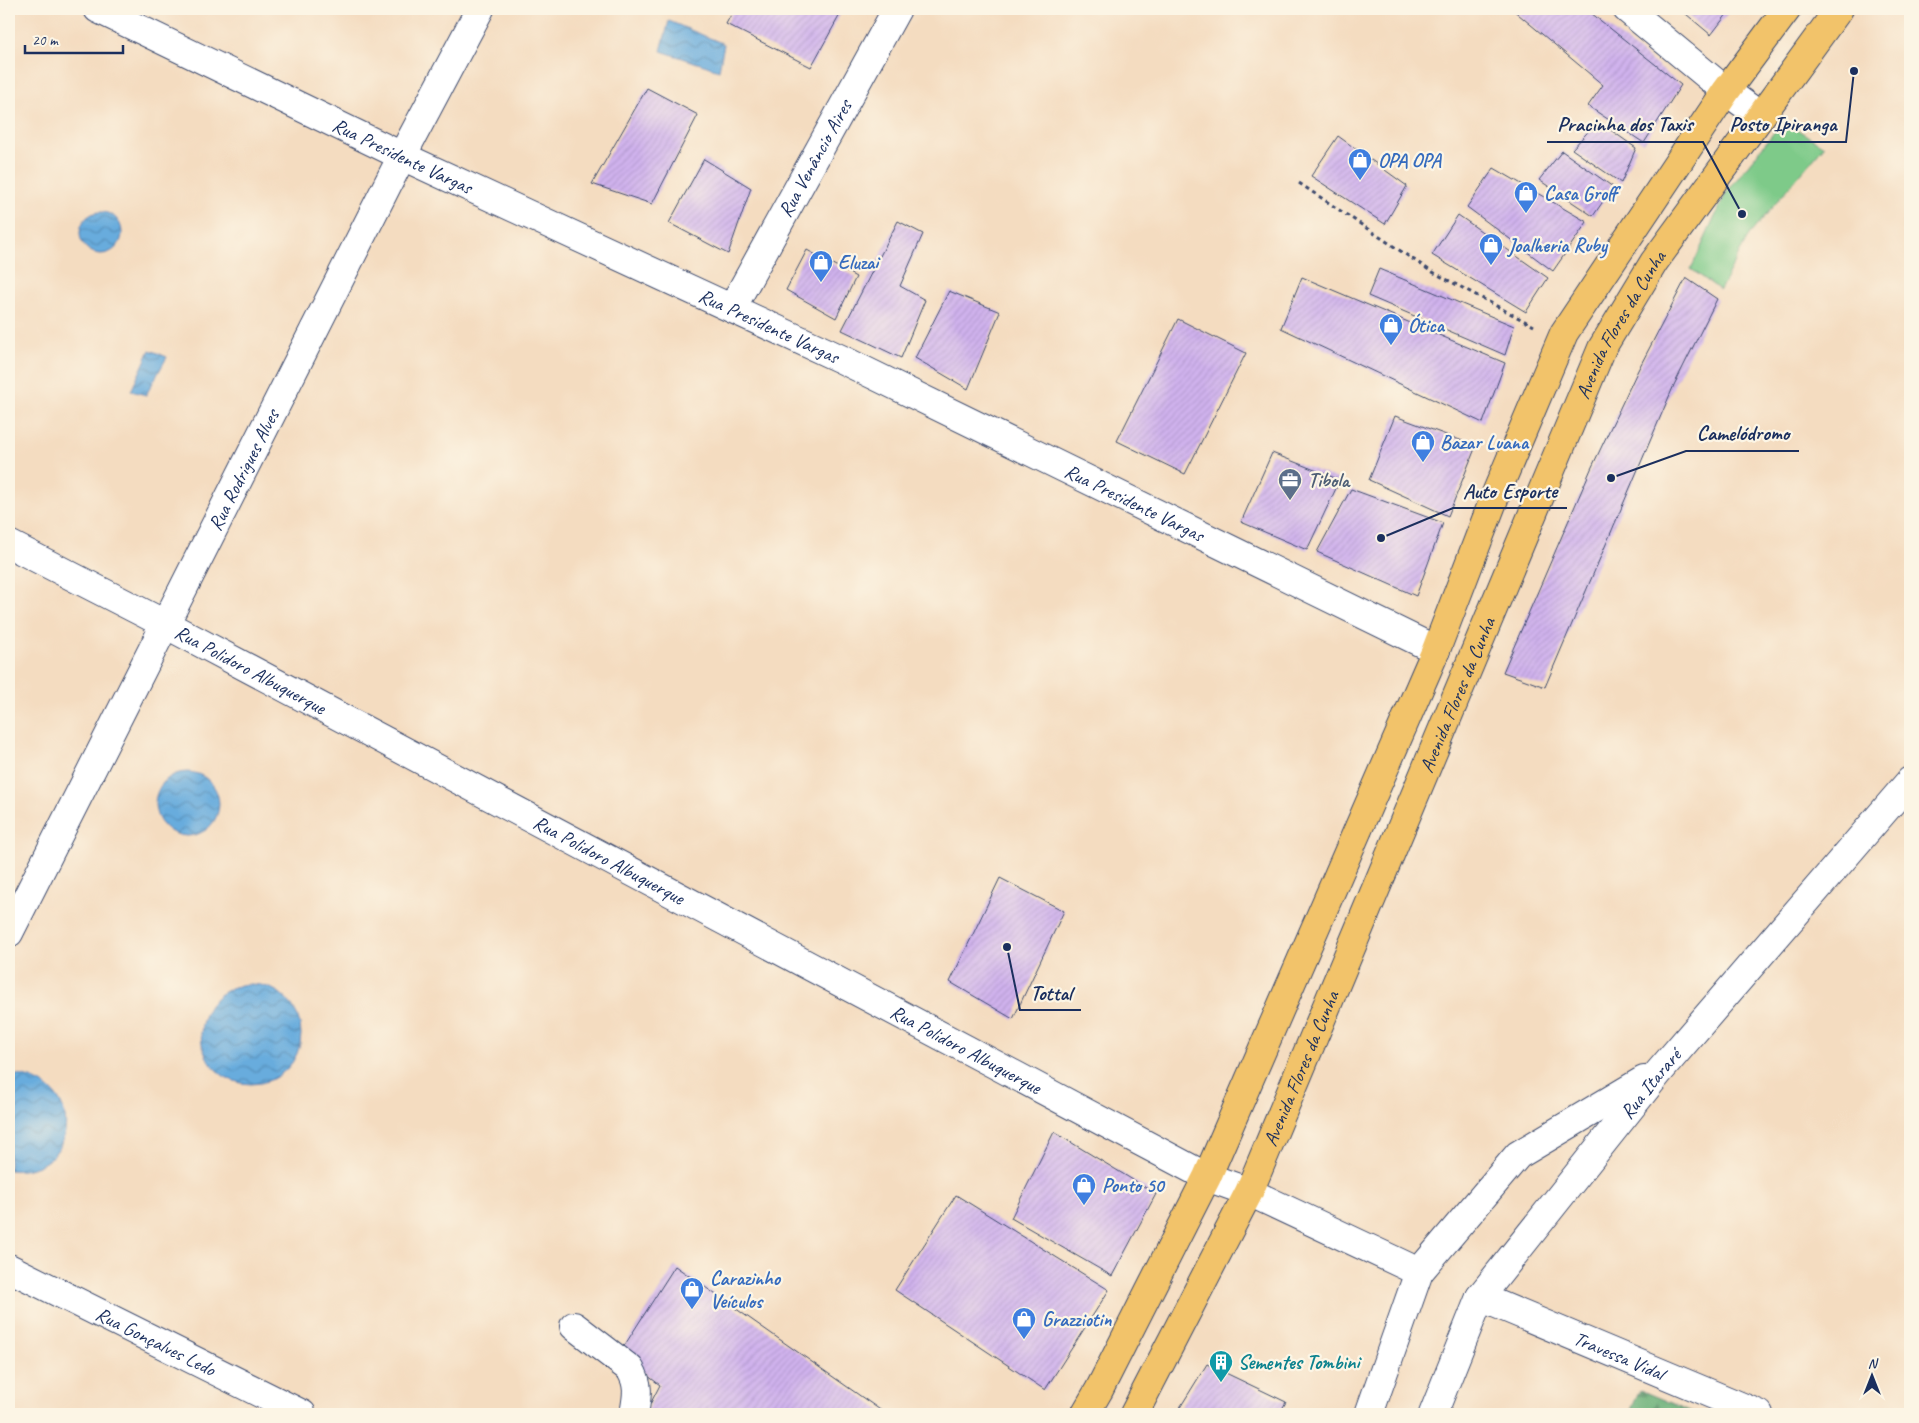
<svg xmlns="http://www.w3.org/2000/svg" width="1919" height="1423" viewBox="0 0 1919 1423" font-family="Caveat,sans-serif">
	<defs>
		<pattern id="forest-firs" width="22" height="20" patternUnits="userSpaceOnUse" patternTransform="scale(1.25)"><rect width="22" height="20" fill="#66ae75"/><path d="M5 1l3.5 6h-7zM16 11l3.5 6h-7z" fill="#538e63"/></pattern>
		<pattern id="water-waves" width="16" height="10" patternUnits="userSpaceOnUse" patternTransform="scale(1.25)"><rect width="16" height="10" fill="#68acdd"/><path d="M0 5q4-4 8 0t8 0" fill="none" stroke="#558cb6"/></pattern>
		<pattern id="building-hatch" width="6" height="6" patternUnits="userSpaceOnUse" patternTransform="scale(1.25)"><rect width="6" height="6" fill="#d0b2ed"/><path d="M-1 1l2-2M0 6l6-6M5 7l2-2" fill="none" stroke="#b299ce"/></pattern>
	</defs>
	<rect width="100%" height="100%" fill="#fcf5e5"/>
	<filter id="ink" filterUnits="userSpaceOnUse"><feTurbulence type="fractalNoise" baseFrequency=".02" numOctaves="2"/><feDisplacementMap in="SourceGraphic" scale="10" xChannelSelector="R" yChannelSelector="G"/><feConvolveMatrix kernelMatrix="1 2 1 2 8 2 1 2 1" color-interpolation-filters="sRGB"/></filter>
	<filter id="wash" filterUnits="userSpaceOnUse"><feTurbulence type="fractalNoise" baseFrequency=".0096" numOctaves="4" result="noise"/><feDisplacementMap in="SourceGraphic" scale="20" xChannelSelector="R" yChannelSelector="G"/><feGaussianBlur stdDeviation="1.12" result="paint"/><feColorMatrix in="noise" values="0 0 0 0 0 0 0 0 0 0 0 0 0 0 0 0 0 1.4 0 .05"/><feComposite in="paint" operator="in"/></filter>
	<g filter="url(#wash)">
		<rect width="100%" height="100%" fill="#f4dcc0"/>
		<path fill="url(#forest-firs)" stroke="#406e6a" d="M1640 1390 1697 1414H1629Z"/>
		<path fill="#7eca89" stroke="#4c7c74" d="M1783 121 1824 146 1749 235 1720 290 1691 269 1726 193Z"/>
		<path fill="url(#water-waves)" stroke="#426e9e" d="M669 21 724 44 719 70 661 51Z
			M80 233a21 21 0 1 1 42 0a21 21 0 1 1-42 0Z
			M150 350 167 357 146 395 131 391Z
			M155 804a32 32 0 1 1 64 0a32 32 0 1 1-64 0Z
			M201 1034a50 50 0 1 1 100 0a50 50 0 1 1-100 0Z
			M18 1075C90 1087 75 1177 9 1170V1076Z"/>
		<g id="blocks">
			<path fill="url(#building-hatch)" d="M734 9H836L842 11 811 67 726 24Z
				M1512 9H1586L1681 85 1644 143 1588 106 1603 85Z
				M1680 9H1731L1711 35Z
				M647 88 698 115 652 204 592 184Z
				M1598 121 1636 148 1621 183 1572 149Z
				M1338 136 1407 186 1385 224 1311 176Z
				M1562 151 1613 187 1593 216 1539 180Z
				M704 159 751 188 728 254 669 223Z
				M1494 168 1587 222 1553 271 1467 207Z
				M1458 215 1548 278 1526 312 1432 255Z
				M898 221 923 234 900 286 925 300 901 358 842 330Z
				M807 250 856 277 836 318 786 290Z
				M1379 269 1514 326 1505 355 1368 296Z
				M1302 277 1505 363 1483 423 1281 328Z
				M1686 278 1717 299 1674 385 1545 687 1503 672 1591 469 1638 370Z
				M949 291 1000 312 968 389 915 358Z
				M1178 319 1246 353 1185 474 1117 441Z
				M1395 416 1476 446 1448 516 1369 480Z
				M1272 453 1340 480 1307 550 1241 522Z
				M1351 489 1443 523 1416 596 1317 552Z
				M1000 878 1064 911 1013 1019 950 982Z
				M1054 1132 1156 1194 1112 1276 1011 1218Z
				M956 1195 1109 1290 1045 1390 895 1290Z
				M675 1266 886 1414H645L660 1385 619 1354Z
				M1207 1364 1286 1402 1279 1414H1176Z"/>
		</g>
	</g>
	<g filter="url(#ink)">
		<use href="#blocks" fill-opacity="0" stroke="#3c496d" stroke-width="1"/>
		<g fill="none" stroke-linecap="round" stroke-linejoin="round">
			<g stroke="#3c496d" stroke-width="30">
				<g id="minor">
					<path id="s1" d="M98 9 402 156 841 359 1436 650"/>
					<path d="M1627 9 1726 91 1759 115"/>
					<path id="s2" d="M732 308 897 9"/>
					<path id="s3" d="M9 544 165 624 1207 1177 1249 1192 1419 1272"/>
					<path id="s4" d="M9 933 402 156 480 9"/>
					<path id="s5" d="M9 1268 302 1414"/>
					<path id="s6" d="M1480 1297 1759 1414"/>
					<path d="M574 1326 630 1369C640 1385 637 1397 634 1414"/>
					<path d="M1369 1414 1419 1272 1518 1155 1644 1080"/>
					<path id="s7" d="M1433 1414 1480 1297 1659 1072 1910 781"/>
				</g>
			</g>
			<g stroke="#3c496d" stroke-width="30">
				<g id="major">
					<path d="M1085 1414 1099 1390 1207 1177 1436 650 1497 491 1564 333 1726 91 1787 9"/>
					<path id="s8" d="M1134 1414 1249 1192 1602 348 1654 262 1839 9"/>
				</g>
			</g>
			<path stroke="#3c496d" stroke-width="3" stroke-dasharray="4 4" stroke-linecap="butt" d="M1299 183 1429 270 1534 326"/>
			<use href="#minor" stroke="#fff" stroke-width="28"/>
			<use href="#major" stroke="#f2c36a" stroke-width="28"/>
		</g>
	</g>
	<defs>
		<g id="shop-pin" transform="scale(1.25)"><path d="M0 17L-7.5 6A9.5 9.5 0 1 1 7.5 6Z" fill="#3f7fe0" stroke="#fcf5e5"/><path d="M-5-2.5h2.3a2.7 3.5 0 0 1 5.4 0H5L5.5 6h-11ZM-1.5-2.5h3a1.5 2.3 0 0 0-3 0Z" fill="#fff"/></g>
		<g id="office-pin" transform="scale(1.25)"><path d="M0 17L-7.5 6A9.5 9.5 0 1 1 7.5 6Z" fill="#5c6f8a" stroke="#fcf5e5"/><path d="M-6-3h4V-5.5h4V-3h4V5H-6ZM-1-4.5V-3h2v-1.5ZM-6 0V1H6V0Z" fill="#fff"/></g>
		<g id="building-pin" transform="scale(1.25)"><path d="M0 17L-7.5 6A9.5 9.5 0 1 1 7.5 6Z" fill="#0f9aa8" stroke="#fcf5e5"/><path d="M-4-6H4V6H1V3H-1V6H-4ZM-2.5-4.3h1.7v1.8h-1.7ZM.8-4.3h1.7v1.8H.8ZM-2.5-1h1.7V.8h-1.7ZM.8-1h1.7V.8H.8Z" fill="#fff"/></g>
	</defs>
	<g fill-rule="evenodd">
		<use href="#shop-pin" x="1360" y="160"/>
		<use href="#shop-pin" x="1526" y="193"/>
		<use href="#shop-pin" x="1491" y="245"/>
		<use href="#shop-pin" x="821" y="262"/>
		<use href="#shop-pin" x="1391" y="325"/>
		<use href="#shop-pin" x="1423" y="442"/>
		<use href="#office-pin" x="1290" y="480"/>
		<use href="#shop-pin" x="1084" y="1185"/>
		<use href="#shop-pin" x="692" y="1289"/>
		<use href="#shop-pin" x="1024" y="1319"/>
		<use href="#building-pin" x="1221" y="1362"/>
	</g>
	<g text-anchor="middle" dominant-baseline="central" stroke-width="4.5" stroke-linejoin="round" paint-order="stroke">
		<g font-size="20" fill="#1b2f5e" stroke="#fcf5e5">
			<text stroke="none"><textPath href="#s1" startOffset="338">Rua Presidente Vargas</textPath></text>
			<text stroke="none"><textPath href="#s2" startOffset="171">Rua Venâncio Aires</textPath></text>
			<text stroke="none"><textPath href="#s8" startOffset="1194">Avenida Flores da Cunha</textPath></text>
			<text stroke="none"><textPath href="#s1" startOffset="742">Rua Presidente Vargas</textPath></text>
			<text stroke="none"><textPath href="#s4" startOffset="519">Rua Rodrigues Alves</textPath></text>
			<text stroke="none"><textPath href="#s1" startOffset="1148">Rua Presidente Vargas</textPath></text>
			<text stroke="none"><textPath href="#s3" startOffset="272">Rua Polidoro Albuquerque</textPath></text>
			<text stroke="none"><textPath href="#s8" startOffset="789">Avenida Flores da Cunha</textPath></text>
			<text stroke="none"><textPath href="#s3" startOffset="678">Rua Polidoro Albuquerque</textPath></text>
			<text stroke="none"><textPath href="#s3" startOffset="1082">Rua Polidoro Albuquerque</textPath></text>
			<text stroke="none"><textPath href="#s8" startOffset="384">Avenida Flores da Cunha</textPath></text>
			<text stroke="none"><textPath href="#s7" startOffset="399">Rua Itararé</textPath></text>
			<text stroke="none"><textPath href="#s5" startOffset="164">Rua Gonçalves Ledo</textPath></text>
			<text stroke="none"><textPath href="#s6" startOffset="151">Travessa Vidal</textPath></text>
		</g>
		<g font-size="20" font-weight="bold" fill="#366cbe" stroke="#fcf5e5" text-anchor="start">
			<text x="1378" y="160">OPA OPA</text>
			<text x="1544" y="193">Casa Groff</text>
			<text x="1508" y="245">Joalheria Ruby</text>
			<text x="838" y="262">Eluzai</text>
			<text x="1408" y="325">Ótica</text>
			<text x="1440" y="442">Bazar Luana</text>
			<text x="1102" y="1185">Ponto 50</text>
			<text x="710" y="1278">Carazinho<tspan x="710" dy="23">Veículos</tspan></text>
			<text x="1042" y="1319">Grazziotin</text>
		</g>
		<g font-size="20" font-weight="bold" fill="#4e5e75" stroke="#fcf5e5" text-anchor="start">
			<text x="1308" y="480">Tibola</text>
		</g>
		<g font-size="20" font-weight="bold" fill="#0d838f" stroke="#fcf5e5" text-anchor="start">
			<text x="1238" y="1362">Sementes Tombini</text>
		</g>
	</g>
	<path fill="none" stroke="#1b2f5e" stroke-width="2" d="M1854 71L1846 142H1719M1742 214L1703 142H1547M1611 478L1686 451H1799M1381 538L1453 508H1567M1007 947L1020 1010H1081"/>
	<g fill="#1b2f5e" stroke="#fcf5e5" stroke-width="2">
		<circle cx="1854" cy="71" r="5"/>
		<circle cx="1742" cy="214" r="5"/>
		<circle cx="1611" cy="478" r="5"/>
		<circle cx="1381" cy="538" r="5"/>
		<circle cx="1007" cy="947" r="5"/>
	</g>
	<g font-size="21" text-anchor="middle" font-weight="bold" fill="#1b2f5e" stroke="#fcf5e5" stroke-width="4.5" stroke-linejoin="round" paint-order="stroke">
		<text x="1783" y="131">Posto Ipiranga</text>
		<text x="1625" y="131">Pracinha dos Taxis</text>
		<text x="1743" y="440">Camelódromo</text>
		<text x="1510" y="498">Auto Esporte</text>
		<text x="1051" y="1000">Tottal</text>
	</g>
	<rect width="1919" height="1423" fill="none" stroke="#fcf5e5" stroke-width="30"/>
	<g transform="translate(1872 1376)" stroke="#fcf5e5" stroke-width="4" paint-order="stroke">
	<path d="M0-4L9 19L0 12L-9 19Z" fill="#1b2f5e"/>
	<text y="-8" font-size="14" font-weight="bold" text-anchor="middle" fill="#1b2f5e">N</text>
	</g>
	<path d="M25 45v8h98v-8" fill="none" stroke="#1b2f5e" stroke-width="2.5"/>
	<text x="32" y="45" font-size="15" fill="#1b2f5e" stroke="#fcf5e5" stroke-width="4" paint-order="stroke">20 m</text>
</svg>
